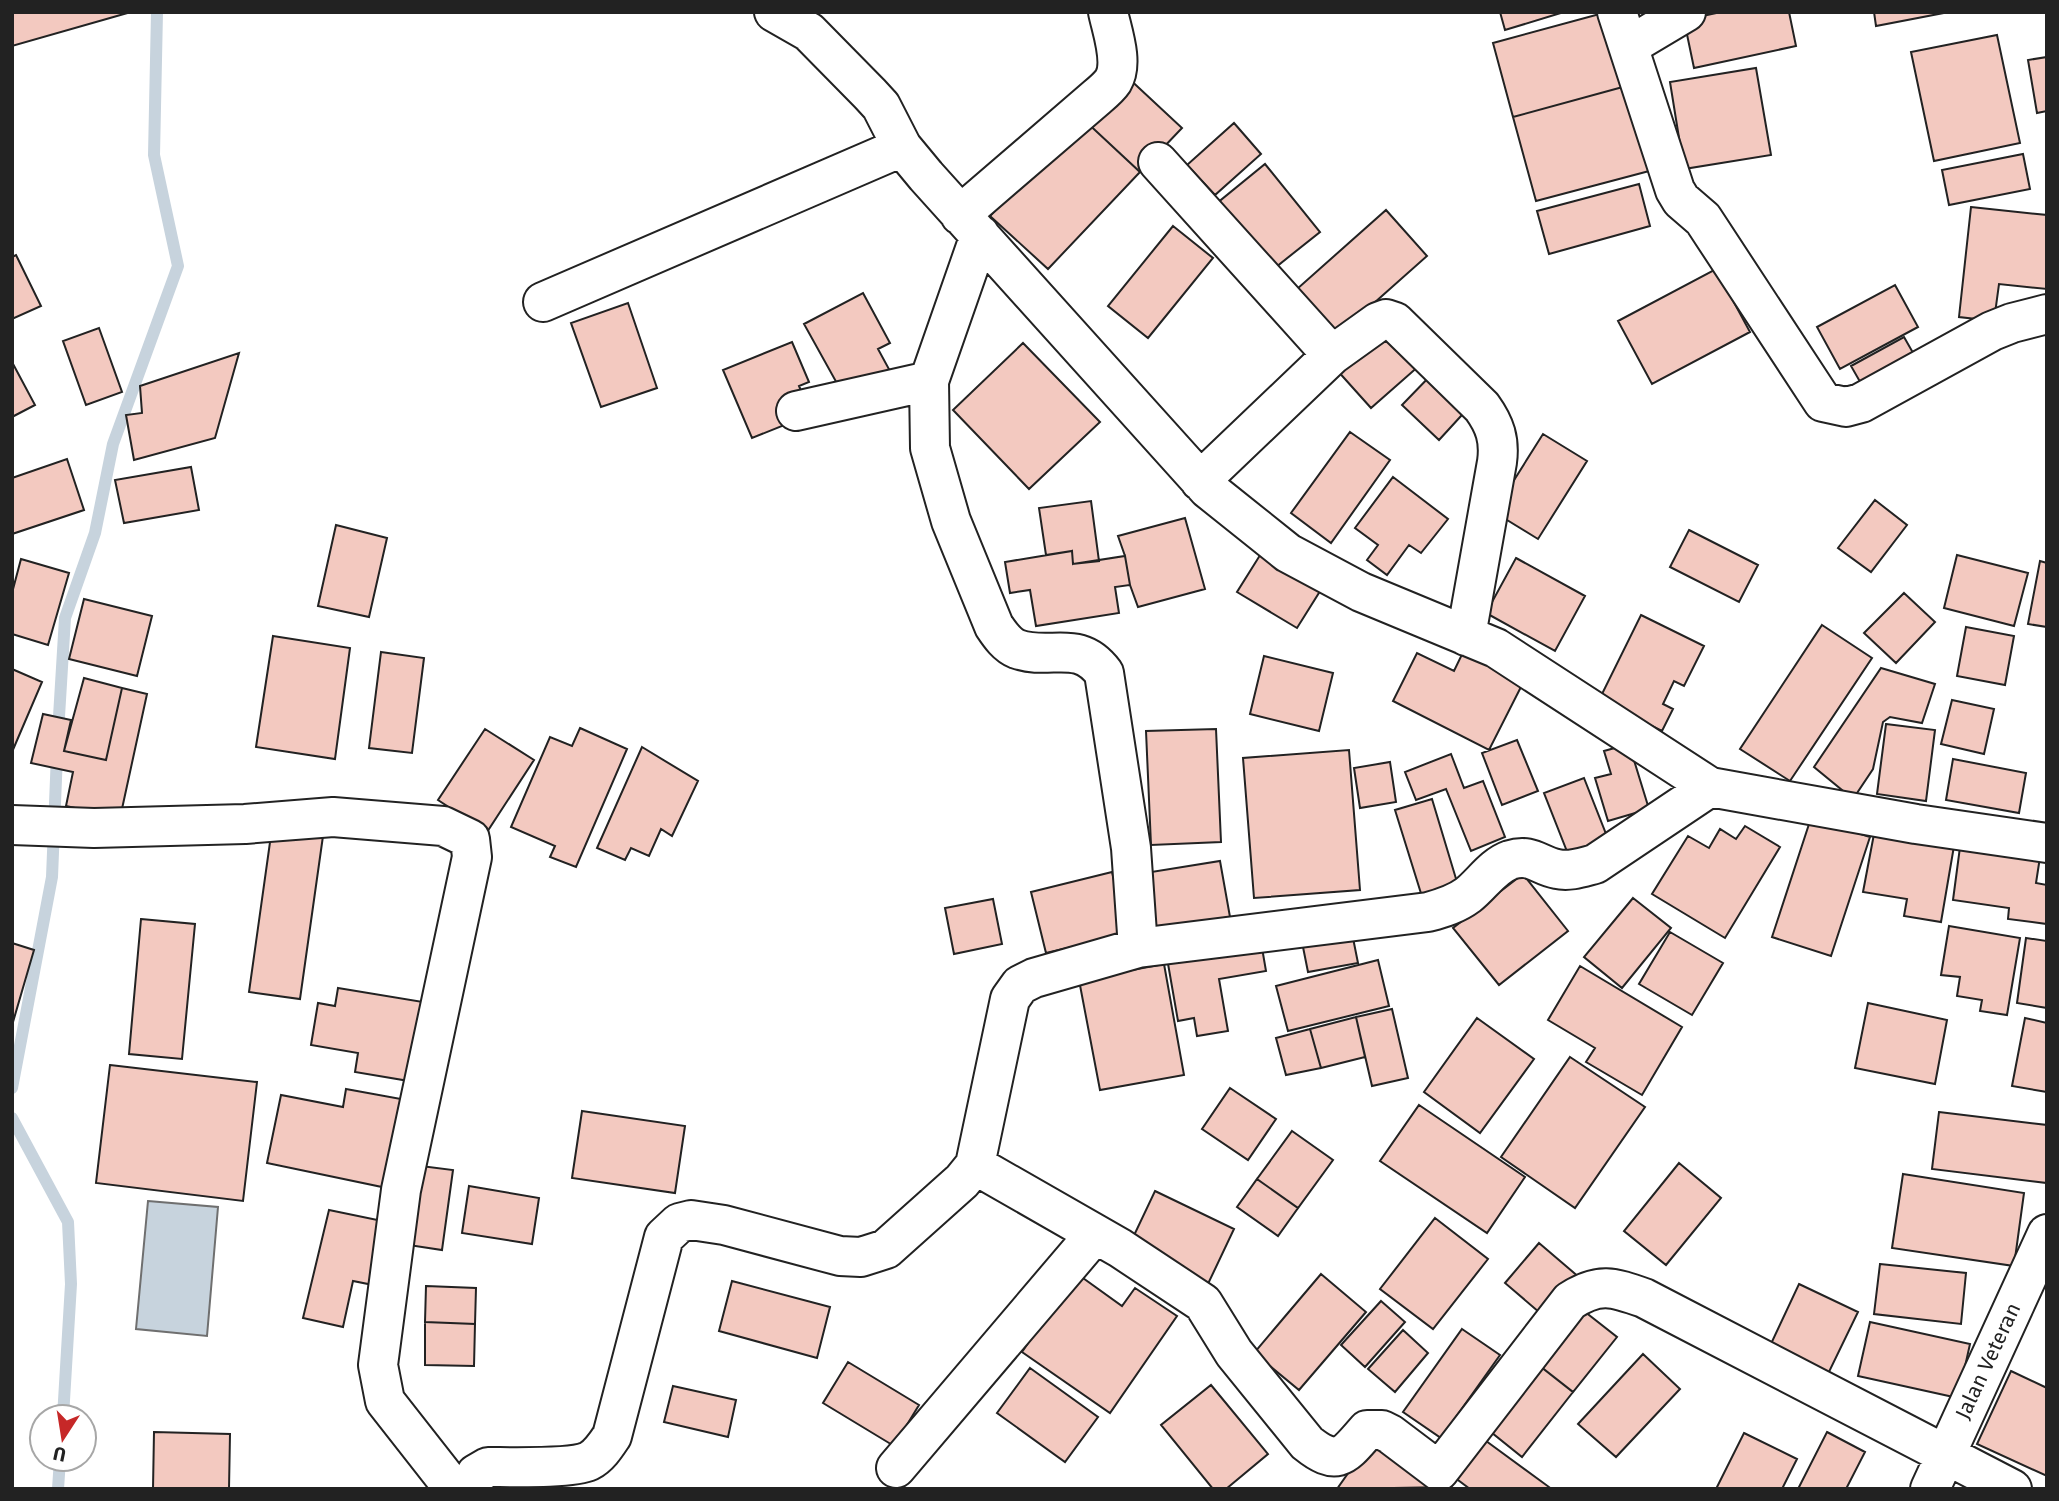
<svg xmlns="http://www.w3.org/2000/svg" width="2059" height="1501" viewBox="0 0 2059 1501" font-family="'Fira Sans',sans-serif">
	<rect width="100%" height="100%" fill="#fff"/>
	<path fill="#c7d3dd" stroke="#6f6f6f" stroke-width="2" d="M148 1201 218 1207 207 1336 136 1329Z"/>
	<g fill="none" stroke-linecap="round" stroke-linejoin="round">
		<path stroke="#c7d3dd" stroke-width="12" d="M58 733 65 618 95 533 113 444 178 266 154 155 157 12
			M12 1088 52 877 57 754
			M12 1118 68 1222 71 1284 63 1417
			M58 1489 60 1459"/>
	</g>
	<path fill="#f3c9c0" stroke="#222" stroke-width="2" d="M12 12H131L12 46Z
		M1500 12H1564L1505 30Z
		M1607 12 1630 85 1513 117 1493 43Z
		M1721 12H1789L1796 46 1694 68 1684 20Z
		M1874 12H1949L1876 26Z
		M1997 35 2020 143 1934 161 1911 52Z
		M2047 57V111L2037 113 2028 60Z
		M1756 68 1771 155 1684 169 1670 82Z
		M1124 74 1182 128 1140 172 1082 118Z
		M1630 85 1653 170 1536 201 1513 117Z
		M1082 118 1140 172 1048 269 990 216Z
		M1234 123 1261 154 1215 195 1187 165Z
		M2023 154 2030 189 1949 205 1942 170Z
		M1265 164 1320 232 1271 271 1216 204Z
		M1639 184 1650 226 1549 254 1537 211Z
		M1971 207 2047 215V289L1999 284 1994 321 1959 317Z
		M1386 210 1427 256 1338 335 1297 289Z
		M1173 226 1213 258 1148 338 1108 306Z
		M16 255 41 306 12 319V257Z
		M1716 269 1750 332 1652 384 1618 321Z
		M1895 285 1918 327 1840 369 1817 327Z
		M863 293 890 343 878 349 890 371 844 396 804 324Z
		M628 303 657 388 601 407 571 323Z
		M1385 326 1420 365 1371 408 1336 369Z
		M99 328 122 392 86 405 63 341Z
		M1904 337 1916 358 1863 387 1851 366Z
		M792 342 809 382 799 386 806 402 792 422 752 438 723 370Z
		M1023 343 1100 422 1029 489 953 410Z
		M239 353 215 438 134 460 126 415 142 413 140 386Z
		M12 362 35 405 12 417Z
		M1435 371 1472 404 1439 440 1402 405Z
		M1350 432 1390 460 1331 543 1291 513Z
		M1543 434 1587 461 1538 539 1494 512Z
		M67 459 84 510 12 534V478Z
		M191 467 199 510 124 523 115 480Z
		M1393 477 1448 519 1421 553 1409 545 1387 575 1367 560 1378 545 1355 528Z
		M1875 500 1907 525 1871 572 1838 548Z
		M1091 501 1099 561 1073 564 1072 551 1046 555 1039 508Z
		M1185 518 1205 589 1138 607 1130 585 1125 556 1118 536Z
		M336 525 387 538 369 617 318 606Z
		M1689 530 1758 565 1739 602 1670 567Z
		M1072 551 1073 564 1125 556 1130 585 1115 587 1119 613 1036 626 1030 590 1010 593 1005 562Z
		M1262 552 1322 588 1297 628 1237 592Z
		M1957 555 2028 573 2014 626 1944 608Z
		M1516 558 1585 596 1555 651 1486 613Z
		M21 559 69 573 48 645 12 634V593Z
		M2040 561 2047 563V627L2028 624Z
		M1904 593 1935 622 1896 663 1864 633Z
		M84 599 152 616 137 676 69 659Z
		M1641 615 1704 646 1684 686 1674 681 1663 704 1673 709 1662 731 1599 700Z
		M1822 625 1872 658 1790 781 1740 749Z
		M1966 627 2014 636 2005 685 1957 676Z
		M273 636 350 648 335 759 256 747Z
		M1466 646 1526 677 1489 750 1393 701 1417 653 1454 671Z
		M381 652 424 658 412 753 369 748Z
		M1264 656 1333 673 1319 731 1250 714Z
		M1881 668 1935 684 1922 723 1890 717 1883 722 1873 769 1853 799 1814 767Z
		M12 669 42 682 12 752Z
		M84 678 122 688 106 760 64 751Z
		M122 688 147 694 120 818 66 806 73 772 31 763 43 714 71 720 64 751 106 760Z
		M1952 700 1994 709 1984 754 1941 744Z
		M1886 724 1935 730 1926 801 1877 794Z
		M580 728 627 749 576 867 550 857 555 846 511 827 550 737 572 746Z
		M485 729 534 760 487 832 438 800Z
		M1216 729 1221 842 1151 845 1146 731Z
		M1517 740 1538 791 1502 805 1482 753Z
		M1629 744 1649 809 1608 821 1595 778 1611 774 1604 751Z
		M642 747 698 781 672 836 661 829 649 856 631 848 625 860 597 848Z
		M1349 750 1360 890 1254 898 1243 758Z
		M1451 754 1464 788 1483 781 1505 837 1471 851 1446 789 1416 800 1405 772Z
		M1953 759 2026 773 2019 813 1946 800Z
		M1390 762 1396 802 1360 808 1354 768Z
		M1584 778 1608 839 1568 854 1544 793Z
		M1432 799 1460 892 1424 903 1395 810Z
		M1811 818 1870 837 1831 956 1772 937Z
		M1745 826 1780 847 1725 938 1652 894 1688 836 1709 848 1720 829 1736 839Z
		M272 828 323 836 300 999 249 992Z
		M1874 834 1954 846 1941 922 1904 916 1907 899 1863 892Z
		M1960 847 2040 857 2036 883 2047 885V924L2008 919 2009 908 1953 900Z
		M1220 861 1230 917 1154 930 1145 873Z
		M1112 872 1127 934 1046 953 1031 892Z
		M1523 874 1568 931 1499 985 1453 928Z
		M1633 898 1671 928 1622 988 1584 957Z
		M993 899 1002 944 954 954 945 908Z
		M141 919 195 924 182 1059 129 1054Z
		M1949 926 2020 938 2007 1015 1980 1011 1982 1000 1957 996 1960 977 1941 975Z
		M1351 928 1358 963 1308 972 1301 937Z
		M1670 932 1723 963 1692 1015 1639 984Z
		M2026 938 2047 941V1008L2017 1003Z
		M1261 942 1266 971 1219 979 1228 1031 1197 1036 1194 1018 1178 1021 1167 958Z
		M12 943 34 950 13 1022H12Z
		M1378 960 1389 1006 1288 1031 1276 986Z
		M1164 964 1184 1075 1100 1090 1079 980Z
		M1580 966 1682 1027 1642 1095 1586 1062 1595 1048 1548 1020Z
		M338 988 423 1002 409 1081 355 1072 358 1053 311 1045 318 1003 335 1006Z
		M1868 1003 1947 1020 1935 1084 1855 1068Z
		M1392 1009 1408 1078 1372 1086 1356 1017Z
		M1356 1017 1365 1057 1321 1068 1310 1029Z
		M1477 1018 1534 1059 1480 1133 1424 1092Z
		M2025 1018 2047 1023V1092L2012 1086Z
		M1310 1029 1321 1068 1286 1075 1276 1038Z
		M1570 1057 1645 1107 1575 1208 1501 1157Z
		M110 1065 257 1082 243 1201 96 1183Z
		M1230 1088 1276 1119 1248 1160 1202 1129Z
		M346 1089 401 1099 382 1187 267 1163 281 1095 343 1107Z
		M1419 1105 1525 1177 1487 1233 1380 1161Z
		M582 1111 685 1126 675 1193 572 1178Z
		M1939 1112 2047 1125V1183L1932 1169Z
		M1292 1131 1333 1160 1298 1208 1257 1179Z
		M1679 1163 1721 1198 1666 1265 1624 1231Z
		M413 1165 453 1170 442 1250 402 1244Z
		M1903 1174 2024 1193 2014 1266 1892 1248Z
		M1257 1179 1298 1208 1278 1236 1237 1207Z
		M469 1186 539 1198 532 1244 462 1233Z
		M1155 1191 1234 1229 1207 1286 1128 1248Z
		M329 1210 392 1223 378 1286 353 1281 343 1327 303 1318Z
		M1435 1218 1488 1259 1433 1329 1380 1289Z
		M1539 1243 1580 1278 1546 1318 1505 1283Z
		M1880 1264 1966 1273 1961 1324 1874 1314Z
		M1076 1273 1122 1306 1135 1288 1177 1316 1110 1413 1022 1352Z
		M1321 1274 1366 1312 1299 1390 1254 1353Z
		M732 1281 830 1307 817 1358 719 1331Z
		M1799 1284 1858 1312 1827 1376 1769 1348Z
		M426 1286 476 1288 475 1324 425 1322Z
		M1381 1301 1405 1322 1365 1367 1341 1345Z
		M1575 1304 1617 1337 1573 1392 1531 1359Z
		M425 1322 475 1324 474 1366 425 1365Z
		M1870 1322 1970 1344 1958 1398 1858 1376Z
		M1462 1329 1500 1355 1441 1438 1403 1412Z
		M1403 1330 1428 1353 1395 1392 1368 1369Z
		M1643 1354 1680 1389 1616 1457 1578 1424Z
		M1531 1359 1573 1392 1522 1457 1481 1424Z
		M848 1362 919 1405 894 1446 823 1403Z
		M1030 1368 1098 1417 1065 1462 997 1413Z
		M2011 1371 2047 1388V1476L1977 1444Z
		M1211 1385 1268 1454 1226 1489H1213L1161 1425Z
		M673 1386 736 1400 728 1437 664 1422Z
		M154 1432 230 1434 229 1489H153Z
		M1827 1432 1865 1452 1846 1489H1798Z
		M1744 1433 1797 1459 1782 1489H1716Z
		M1375 1435 1450 1487 1337 1489Z
		M1482 1438 1549 1487 1547 1489H1470L1454 1477Z"/>
	<g fill="none" stroke-linecap="round" stroke-linejoin="round">
		<g stroke="#222" stroke-width="42">
			<path id="street" d="M774 12 809 32 870 94 881 106 902 147 926 176 1208 489 1288 553 1361 592 1496 648 1710 787 1916 824 2047 843
				M1617 12 1675 190 1681 200 1703 219 1823 402 1846 407 1861 403 1992 331 2012 323 2047 314
				M1629 46 1686 12
				M1158 162 1332 355
				M960 215 1097 97C1103 92 1109 87 1113 81 1124 63 1112 31 1108 12
				M980 235 929 381 930 448 951 521 994 626C1000 635 1007 645 1017 649 1051 661 1078 638 1104 673L1131 848 1138 948
				M543 302 902 147
				M796 411 929 381
				M1200 481 1332 355 1378 322 1386 319 1395 322 1482 407C1495 425 1500 440 1497 462L1466 636
				M12 825 94 828 245 824 333 817 443 826 470 839 472 857 401 1190 378 1365 385 1401 454 1489
				M975 1165 1010 999 1020 985 1034 978 1138 948 1428 912C1443 908 1456 904 1468 895 1482 884 1493 866 1510 860 1532 853 1539 866 1557 869 1570 872 1583 867 1595 864L1710 787
				M896 1468 1095 1234
				M469 1489 476 1474 488 1467C510 1467 572 1469 589 1461 599 1456 606 1445 612 1436L664 1237 679 1223 691 1220 724 1225 840 1256 861 1257 886 1249 962 1181 975 1165 1120 1248 1203 1303 1234 1353 1307 1443C1338 1468 1345 1455 1367 1430H1382L1390 1434 1439 1471 1570 1301C1599 1282 1613 1287 1644 1298L2012 1489
				M1930 1489 2047 1234"/>
		</g>
		<use href="#street" stroke="#fff" stroke-width="38"/>
	</g>
	<g text-anchor="middle" dominant-baseline="central" stroke-width="5" stroke-linejoin="round" paint-order="stroke">
		<g font-size="21" fill="#222" stroke="#fff">
			<text transform="translate(1988 1361) rotate(-65)">Jalan Veteran</text>
		</g>
	</g>
	<rect width="2059" height="1501" fill="none" stroke="#222222" stroke-width="28"/>
	<g transform="translate(63 1438) rotate(192)"><circle r="33" fill="#ffffff" stroke="#a7a7a7" stroke-width="2"/>
	<path d="M0-5L12 26L0 18L-12 26Z" fill="#c62828"/>
	<text y="-10" font-size="19" font-weight="bold" text-anchor="middle" fill="#222222">U</text>
	</g>
</svg>
